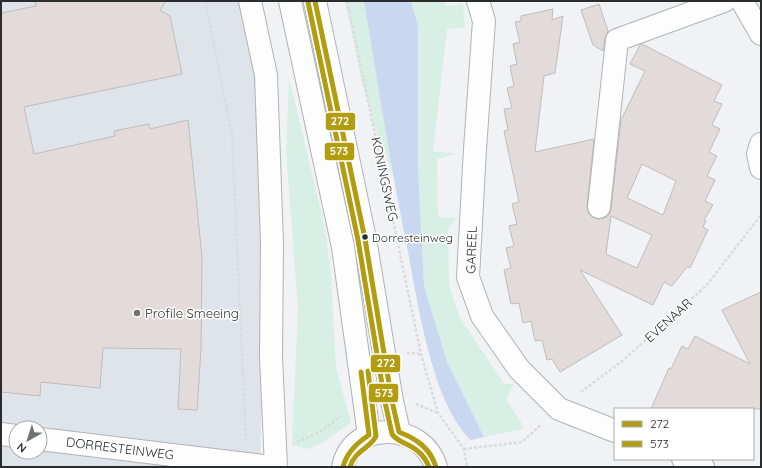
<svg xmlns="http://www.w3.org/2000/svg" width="762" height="468" viewBox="0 0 762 468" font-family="Quicksand,sans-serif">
	<rect width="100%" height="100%" fill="#f0f2f5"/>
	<path fill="#dee4ea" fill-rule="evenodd" d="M1 1H242L269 114 260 467H1ZM16 428H40V452H16Z"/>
	<path fill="#d8efe5" d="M345 1H364L393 175 375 128 362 82Z
		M411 1H444L446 6 463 4 465 28 447 29 433 151 456 154 437 159 438 217 457 218 448 228 449 286 460 318 504 384H514L506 399 521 422 523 429 484 437 447 362 424 286 418 168V26Z
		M289 78 325 228 331 274 336 368 351 422 323 443 307 449 292 445 298 308 286 151Z"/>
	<path fill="#cad7f1" d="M364 1H411L418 26V168L424 286 447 362 484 437 471 440C432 403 418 304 408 252 391 169 378 85 364 1Z"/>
	<path fill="#e3dbda" stroke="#bdbdbe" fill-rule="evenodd" d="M35 1H166L160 10 170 16 182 74 24 107 34 154 115 136 114 131 149 124 150 129 188 120 202 257 201 349 197 410 178 409 181 349 103 348 100 388 41 382 40 396 1 392V13L36 6Z
		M599 4 608 31 605 38 603 51 593 45 581 10Z
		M553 9 552 20 563 16 555 73 544 76 535 152 594 139 587 206 588 212 592 217 598 219 604 218 609 215 611 209 621 120 645 71 630 64 640 45 642 44 722 85 714 101 722 104 712 125 720 129 709 152 717 156 707 176 715 180 705 201 713 205 704 220 706 221 703 227 708 230 690 268 687 267 672 286 664 282 653 305 580 270 622 335 560 372 552 359 547 360 542 340 535 341 531 321 523 323 519 303 511 304 504 270 511 268 506 248 514 246 509 226 517 224 512 204 519 202 504 131 508 130 504 109 512 108 507 88 514 86 510 66 517 64 513 44 520 42 515 22 521 21V16ZM642 164 676 181 663 215 627 198ZM611 216 652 235 637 268 606 254Z
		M761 292V409H651L669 368 671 369 682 346 688 349 695 336 750 364 722 310Z"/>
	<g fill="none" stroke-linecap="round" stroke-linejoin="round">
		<g stroke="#b0b2b4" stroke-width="24">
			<path id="minor" d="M250 1 266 75 272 243 271 357 276 467
				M478 1 484 21 475 149 468 277 482 316 519 369 559 409 615 431
				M742 1 761 34
				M761 144 758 154 761 168
				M599 207 617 40 724 1
				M1 434 16 436
				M40 439 271 467
				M683 459 703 467"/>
		</g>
		<g stroke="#b0b2b4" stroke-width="24">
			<path id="primary" d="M290 1 343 247 369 435
				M315 1 365 239 392 401 399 432
				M343 467C353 419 423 422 436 467"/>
		</g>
		<path stroke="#dbdbdc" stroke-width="2.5" stroke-dasharray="3 2" stroke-linecap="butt" d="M205 1 232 135 246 442
			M347 1 421 354 438 413 464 449 467 467
			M407 353 421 354
			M581 392 621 362 706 286 761 215
			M416 404 438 413
			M297 442 320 432 343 415
			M464 449 522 442 542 424"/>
		<use href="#minor" stroke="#fdfdfe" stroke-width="22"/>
		<use href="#primary" stroke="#fdfdfe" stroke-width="22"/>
		<g stroke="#fff" stroke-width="8">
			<path id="bus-1" d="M315 1 365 239 392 401 399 432C417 439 430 448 436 467
				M343 467C347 452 357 443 369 435L361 372"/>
		</g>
		<g stroke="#fff" stroke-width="8">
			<path id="bus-2" d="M308 2 358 240 385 402 392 434C398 445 420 443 429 467
				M350 467C355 450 371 448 376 436L368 371"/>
		</g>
		<use href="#bus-1" stroke="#b29c10" stroke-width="5"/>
		<use href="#bus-2" stroke="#b29c10" stroke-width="5"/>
	</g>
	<circle fill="#2a2c2d" stroke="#fff" stroke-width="1.5" cx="365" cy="237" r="3.5"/>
	<circle fill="#6f7173" stroke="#fff" stroke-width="1.5" cx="137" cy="313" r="4"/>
	<g text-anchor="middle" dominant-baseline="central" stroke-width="3" stroke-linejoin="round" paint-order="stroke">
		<g font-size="12" fill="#2a2c2d" stroke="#fff" text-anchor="start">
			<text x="372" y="237">Dorresteinweg</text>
		</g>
		<g font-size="13" fill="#2a2c2d" stroke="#fff">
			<text transform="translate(385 179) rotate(78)">KONINGSWEG</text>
			<text transform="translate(471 250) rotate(-88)">GAREEL</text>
			<text transform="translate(668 320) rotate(-42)">EVENAAR</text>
			<text transform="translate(120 448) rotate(7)">DORRESTEINWEG</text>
		</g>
		<g font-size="13" fill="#2a2c2d" stroke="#fff" text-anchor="start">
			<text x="145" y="313">Profile Smeeing</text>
		</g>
	</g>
	<g stroke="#fff" stroke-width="1.5">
		<rect x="325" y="112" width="31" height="19" rx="4" fill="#b29c10"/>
		<rect x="324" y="142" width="31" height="19" rx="4" fill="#b29c10"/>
		<rect x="370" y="354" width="31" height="19" rx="4" fill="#b29c10"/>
		<rect x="368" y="383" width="31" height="20" rx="4" fill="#b29c10"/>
	</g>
	<g font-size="11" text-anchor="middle" font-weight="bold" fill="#fff">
		<text x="340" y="125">272</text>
		<text x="339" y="155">573</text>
		<text x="386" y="367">272</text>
		<text x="384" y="397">573</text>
	</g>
	<rect width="762" height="468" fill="none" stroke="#2a2c2d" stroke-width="4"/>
	<rect x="614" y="408" width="140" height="52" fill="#ffffff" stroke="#aaabab"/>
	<rect x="622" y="421" width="20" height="6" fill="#b29c10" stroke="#aaabab"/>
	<text x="650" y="428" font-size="12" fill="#2a2c2d">272</text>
	<rect x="622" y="441" width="20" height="6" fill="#b29c10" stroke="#aaabab"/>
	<text x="650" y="448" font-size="12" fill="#2a2c2d">573</text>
	<g transform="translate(28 440) rotate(219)"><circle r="19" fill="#ffffff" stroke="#aaabab"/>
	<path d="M0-3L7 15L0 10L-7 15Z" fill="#6f7173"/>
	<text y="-6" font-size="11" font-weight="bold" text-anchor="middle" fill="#2a2c2d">N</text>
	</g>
</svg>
